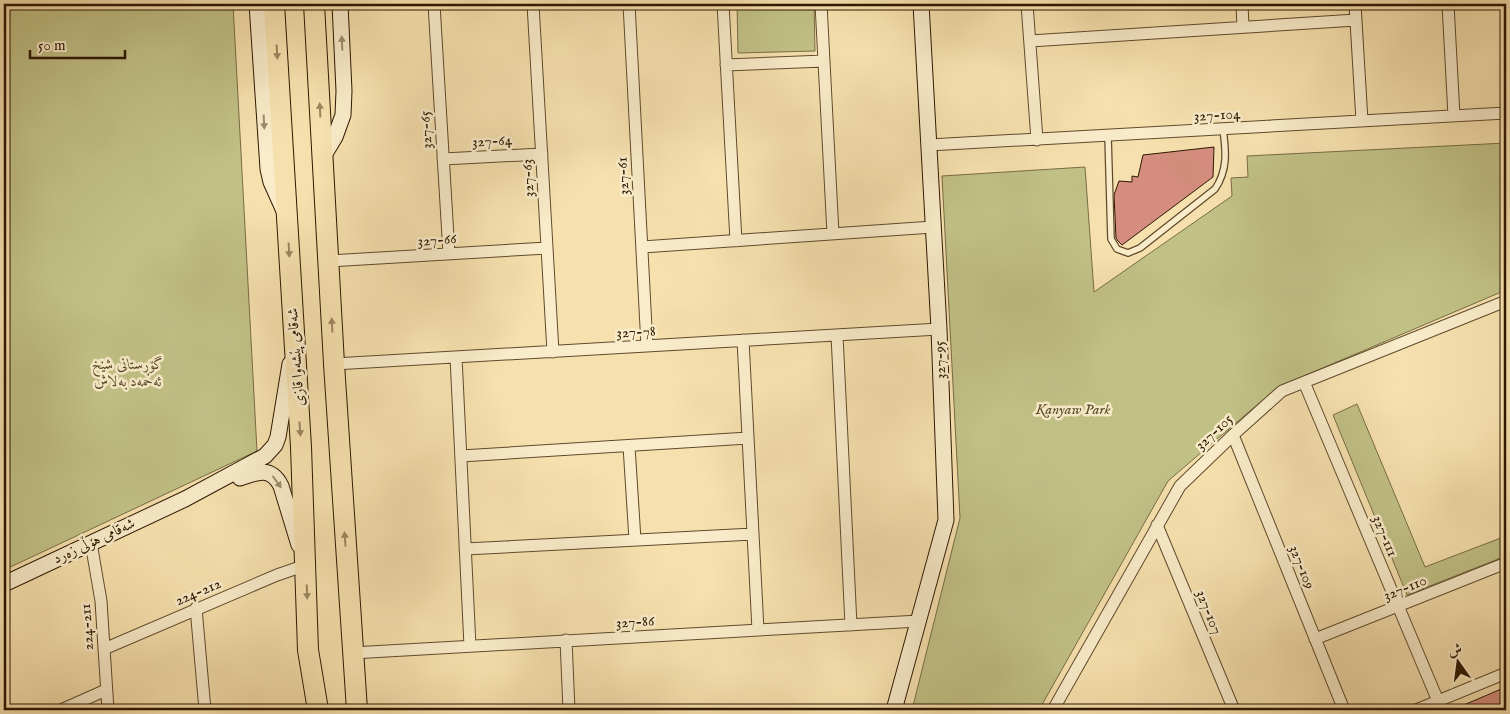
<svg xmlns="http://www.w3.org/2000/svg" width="1510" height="714" viewBox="0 0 1510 714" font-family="'IM FELL English',Amiri,serif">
	<rect width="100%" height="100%" fill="#f6e1ae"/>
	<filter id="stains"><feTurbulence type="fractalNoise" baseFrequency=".004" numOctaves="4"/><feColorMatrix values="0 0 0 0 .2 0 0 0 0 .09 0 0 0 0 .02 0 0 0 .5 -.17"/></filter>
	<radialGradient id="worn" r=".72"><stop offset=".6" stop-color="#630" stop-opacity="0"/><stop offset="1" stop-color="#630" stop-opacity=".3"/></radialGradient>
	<path fill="#c1c186" stroke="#786c44" d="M4 4H233L257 451 4 570Z
		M737 4H814L815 51 738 53Z
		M1506 143V217L1502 218 1506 261V290L1278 387 1168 481 1039 710H912L960 518 942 176 1085 167 1094 292 1232 196 1231 178 1248 177 1247 156Z
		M1357 404 1425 567 1506 536V556L1407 595 1333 415Z"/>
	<path fill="#d48d7e" stroke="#2e1701" d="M1214 147 1213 177 1122 245 1118 241 1116 238 1114 195 1119 181 1132 182V176L1138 177 1143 155Z
		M1506 687V710H1452Z"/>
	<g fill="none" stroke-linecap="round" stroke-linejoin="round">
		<g stroke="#604a2c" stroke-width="8">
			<path id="lane" d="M1108 136 1111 239 1117 249 1128 253 1140 248 1215 189C1228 170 1226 151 1223 129"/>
		</g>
		<g stroke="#604a2c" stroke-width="13">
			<path id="street" d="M434 4 449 254
				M533 4 553 352
				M629 4 647 346
				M723 4 736 241
				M821 4 833 234
				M1027 4 1037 140
				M1242 4 1243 27
				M1355 4 1362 121
				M1448 4 1454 116
				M1030 41 1356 20
				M726 65 824 61
				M929 145 1506 113
				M443 159 542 154
				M642 247 933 227
				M329 261 547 248
				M837 335 851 625
				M743 340 758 630
				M456 357 470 646
				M334 364 939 329
				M1304 382 1438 701
				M1233 435 1344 710
				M629 446 635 540
				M461 456 748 438
				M1157 525 1234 710
				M91 543 101 601 108 710
				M465 549 753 534
				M196 608 205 710
				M1315 639 1506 563
				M566 640 569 710
				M104 649 277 575 306 565
				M352 653 919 621
				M61 710 106 690
				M1053 710 1180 486 1233 435 1282 391 1506 301
				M1416 710 1506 673"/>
		</g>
		<g stroke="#2e1701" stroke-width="17">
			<path id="secondary" d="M257 4 268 169 271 182 284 211
				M323 157 335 137 343 115 344 91 340 4
				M240 478C257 472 271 466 281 486L299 545
				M4 584 185 499 265 456 275 445 278 437 290 364
				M894 710 946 520 939 329 921 4"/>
		</g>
		<g stroke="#2e1701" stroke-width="22">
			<path id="highway" d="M274 4 301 447 308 650 318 710
				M314 4 334 364 357 710"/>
		</g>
		<use href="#lane" stroke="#f9ecca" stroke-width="5.5"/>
		<use href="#street" stroke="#f9ecca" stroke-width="11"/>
		<use href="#secondary" stroke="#f9ecca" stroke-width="15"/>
		<use href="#highway" stroke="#f6e1ae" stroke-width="20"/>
	</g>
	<defs><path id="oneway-solid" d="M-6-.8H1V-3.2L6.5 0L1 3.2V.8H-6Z" transform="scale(1.25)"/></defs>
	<g fill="#9e8c70">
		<use href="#oneway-solid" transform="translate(342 43) rotate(-93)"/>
		<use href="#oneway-solid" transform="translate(264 122) rotate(87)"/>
		<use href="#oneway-solid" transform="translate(277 482) rotate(54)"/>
	</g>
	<g fill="#9c8660">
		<use href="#oneway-solid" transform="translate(277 52) rotate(87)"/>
		<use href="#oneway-solid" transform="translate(320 110) rotate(-93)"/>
		<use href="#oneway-solid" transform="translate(289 250) rotate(87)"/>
		<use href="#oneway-solid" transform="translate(332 325) rotate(-93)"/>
		<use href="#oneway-solid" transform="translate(300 429) rotate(86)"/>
		<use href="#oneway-solid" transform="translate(345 539) rotate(-94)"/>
		<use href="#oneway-solid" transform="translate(307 592) rotate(88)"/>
	</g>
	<g text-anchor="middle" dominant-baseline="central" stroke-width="5" stroke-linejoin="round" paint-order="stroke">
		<g font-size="15" fill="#2e1701" stroke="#f9ecca">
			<text transform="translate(1217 115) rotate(-3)">327-104</text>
			<text transform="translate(426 130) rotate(-93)">327-65</text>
			<text transform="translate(492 141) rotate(-3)">327-64</text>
			<text transform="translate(623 176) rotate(-93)">327-61</text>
			<text transform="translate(528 178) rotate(-93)">327-63</text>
			<text transform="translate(437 240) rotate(-4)">327-66</text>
			<text transform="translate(636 332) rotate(-3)">327-78</text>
			<text transform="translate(296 357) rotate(-94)">شەقامی پێشەوا قازی</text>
			<text transform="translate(940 360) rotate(-92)">327-95</text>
			<text transform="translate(1214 432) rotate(-43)">327-105</text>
			<text transform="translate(1385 536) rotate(67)">327-111</text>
			<text transform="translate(94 541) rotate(-25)">شەقامی هۆڵی زەرد</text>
			<text transform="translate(1302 567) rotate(68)">327-109</text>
			<text transform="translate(1405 588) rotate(-22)">327-110</text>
			<text transform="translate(198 592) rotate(-23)">224-212</text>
			<text transform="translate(1209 612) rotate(68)">327-107</text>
			<text transform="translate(635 622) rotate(-3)">327-86</text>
			<text transform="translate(87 627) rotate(-94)">224-211</text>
		</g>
		<g font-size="15" font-style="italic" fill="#5a4a29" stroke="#f9ecca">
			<text x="128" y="364">گۆڕستانی شێخ<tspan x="128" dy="17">ئەحمەد بەلاش</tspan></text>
			<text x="1073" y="409">Kanyaw Park</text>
		</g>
	</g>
	<rect width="1510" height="714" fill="none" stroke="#f6e1ae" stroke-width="20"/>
	<rect x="5" y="5" width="1500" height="704" fill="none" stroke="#2e1701" stroke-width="2.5"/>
	<rect x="10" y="10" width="1490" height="694" fill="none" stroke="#2e1701"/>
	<g transform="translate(1458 662) rotate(346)" stroke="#f9ecca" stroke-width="4" paint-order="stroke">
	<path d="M0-4L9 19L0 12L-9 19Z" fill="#2e1701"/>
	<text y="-8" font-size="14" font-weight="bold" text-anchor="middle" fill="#2e1701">ش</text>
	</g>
	<path d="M30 50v8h95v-8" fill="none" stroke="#2e1701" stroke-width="2.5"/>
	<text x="38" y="50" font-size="15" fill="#2e1701" stroke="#f9ecca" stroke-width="4" paint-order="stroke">50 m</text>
	<rect width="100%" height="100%" filter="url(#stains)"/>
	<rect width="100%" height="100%" fill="url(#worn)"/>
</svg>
